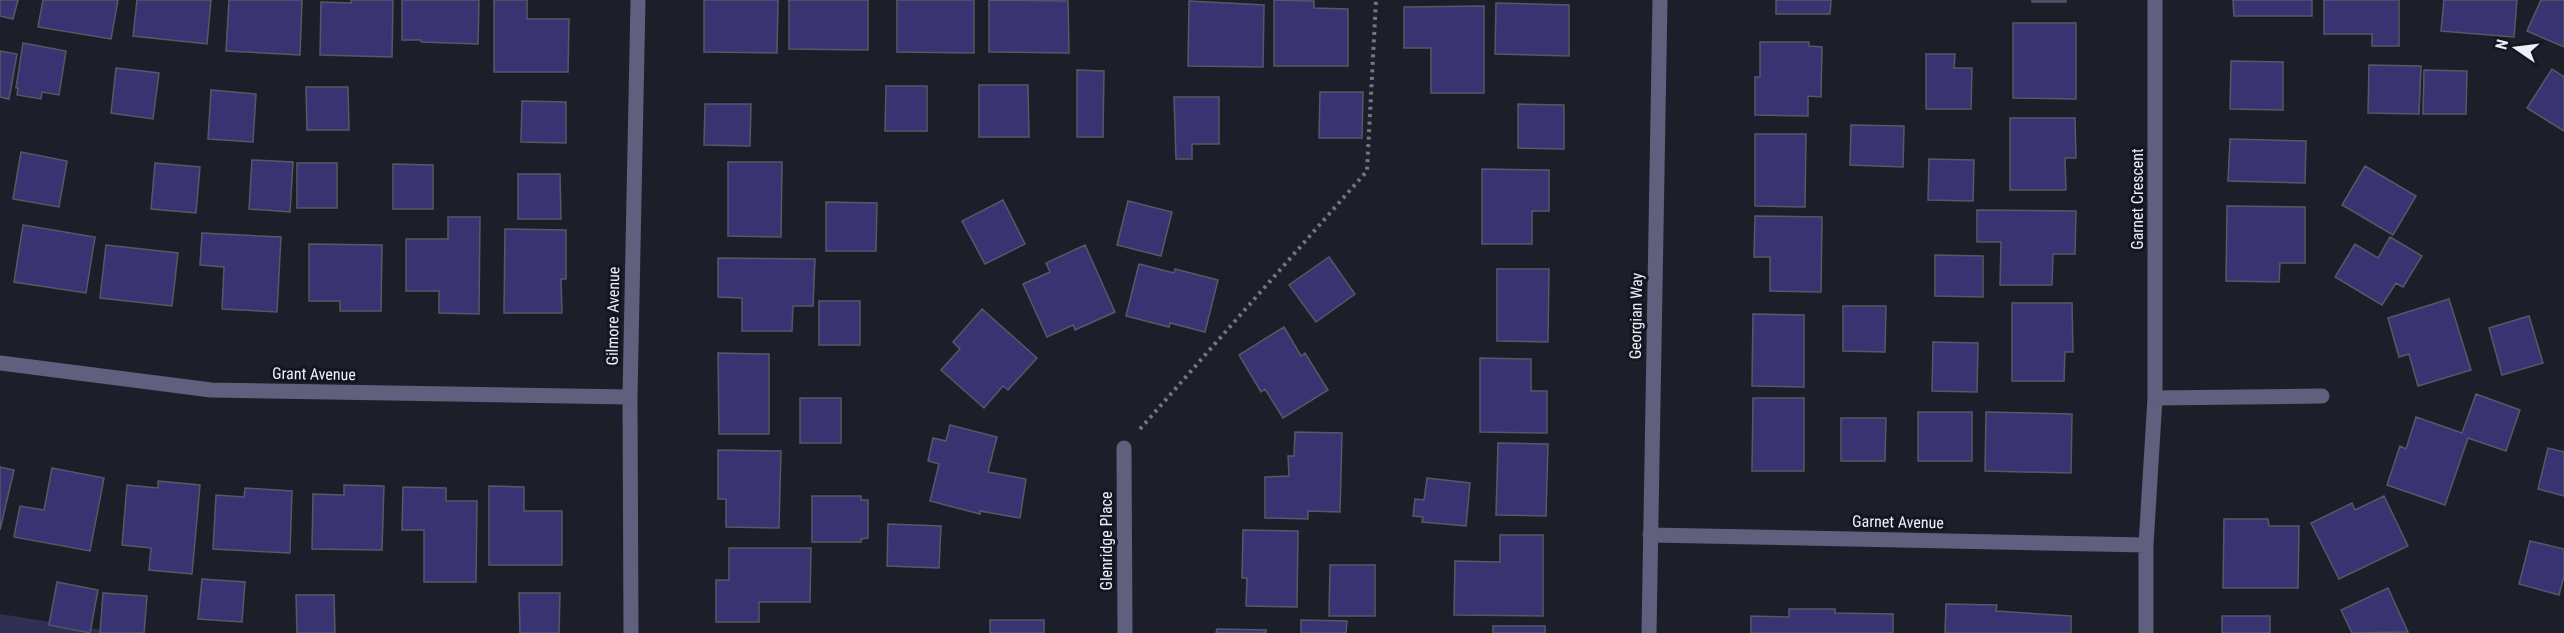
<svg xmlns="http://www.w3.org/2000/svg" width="2564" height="633" viewBox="0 0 2564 633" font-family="'Roboto Condensed',sans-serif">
	<rect width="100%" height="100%" fill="#1e1e2b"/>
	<path fill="#313054" d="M0 614 120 633H0Z"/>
	<path fill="#393471" stroke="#575766" stroke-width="1.5" d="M0 0H18L13 19 0 16Z
		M43 0H118L111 39 38 27Z
		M137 0H211L207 44 133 36Z
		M229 0H302L300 55 226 51Z
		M351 0H393L392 57 320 55 321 2 351 3Z
		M402 0H479L478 44 421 42V40H402Z
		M494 0H527V19H569L568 72H494Z
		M704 0H778L777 53 704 52Z
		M789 0H868V50L789 49Z
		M897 0H974V53L897 52Z
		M989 0 1068 1 1069 53 989 52Z
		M1274 0 1314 1V8L1348 9V66H1274Z
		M1776 0H1831L1830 14H1776Z
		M2032 0H2066V2H2032Z
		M2233 0H2312V16H2234Z
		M2324 0H2399V46H2372V34H2324Z
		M2444 0H2517L2514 37 2441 31Z
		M2541 0H2564V47L2527 31Z
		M1189 1 1264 5 1263 67 1188 66Z
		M1496 3 1569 5V56L1495 54Z
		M1484 6V93H1431V48H1404V7Z
		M2013 23H2076V99L2013 98Z
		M1760 42H1809V46L1822 47 1821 97 1808 96V116L1755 115V77H1760Z
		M23 43 66 51 59 95 42 92 41 99 17 95 18 88H16Z
		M0 51 17 54 9 99 0 97Z
		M1926 54H1955L1954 68H1972L1971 109H1926Z
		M2231 61 2283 62V110L2230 109Z
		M2369 65 2421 66 2419 114 2368 113Z
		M116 68 159 73 153 119 111 113Z
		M2552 69 2564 77V131L2527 108Z
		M1077 70 1104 71 1103 137H1077Z
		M2424 70 2467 71 2466 114H2423Z
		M979 85H1028L1029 137H979Z
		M886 86H927V131H885Z
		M306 87H348L349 130H307Z
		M211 90 256 94 253 142 208 139Z
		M1320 92H1363L1362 138H1319Z
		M1174 97H1219V144H1192V159H1176Z
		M522 101 566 102V143L521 142Z
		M705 104H751L750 146 704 145Z
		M1518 104 1564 105V149L1518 148Z
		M2010 118H2075L2076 158H2065L2066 190H2010Z
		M1851 125 1904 126 1903 167 1850 165Z
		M1755 134H1806L1805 207 1755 206Z
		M2230 139 2306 141 2305 183 2228 181Z
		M21 152 67 161 59 207 13 199Z
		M1929 159 1974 160 1973 201 1928 200Z
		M252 160 293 162 290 212 249 209Z
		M728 162H782L781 237 728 236Z
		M155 163 200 167 196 213 151 209Z
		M297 163H337V208H297Z
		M393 164 433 165V209H393Z
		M2365 166 2416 196 2393 235 2342 205Z
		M1482 169 1549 170V211H1532V244H1482Z
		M518 174H560L561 219H518Z
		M1003 200 1025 244 985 264 962 221Z
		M1128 201 1172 212 1161 256 1117 245Z
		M826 202 877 203 876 251H826Z
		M2227 206 2305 207V263H2280L2279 282 2226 281Z
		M1977 210 2076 211 2075 254H2053L2052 285H2000L2001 242H1977Z
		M1755 216 1822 217 1821 292 1770 291V257H1754Z
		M448 217H480L479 314 439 313V291H406V239H448Z
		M23 225 95 237 86 293 14 282Z
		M505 229 566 230V279H561L562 313H504Z
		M202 233 281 237 277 312 222 309 224 267 200 265Z
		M2390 237 2422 256 2403 287 2396 283 2382 305 2335 277 2355 244 2378 258Z
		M309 244 382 245 381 311H340V301H309Z
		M106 245 178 253 172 306 100 298Z
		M1085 245 1115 312 1075 330 1073 325 1047 337 1023 284 1050 272 1046 263Z
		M1935 255 1983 256V297L1935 296Z
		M1329 257 1355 294 1316 322 1289 285Z
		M718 258 815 259 813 306H793L792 331H742V298L718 297Z
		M1139 264 1174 273 1175 269 1218 280 1205 332 1170 323 1169 327 1126 316Z
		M1497 269H1549L1548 342 1497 341Z
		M2449 299 2471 370 2418 386 2409 354 2399 357 2388 318Z
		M819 301H860V345H819Z
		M2012 303H2072L2073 352H2065L2064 381H2012Z
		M1843 306H1886L1885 352 1843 351Z
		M982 309 1037 358 1008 390 1003 386 984 408 941 370 960 349 953 342Z
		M1753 314 1804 315V387L1752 386Z
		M2529 316 2543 363 2502 375 2489 328Z
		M1284 327 1301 356 1305 353 1328 390 1283 418 1265 389 1261 392 1239 355Z
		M1933 342 1978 343 1977 392 1932 391Z
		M718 353 769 354V434H719Z
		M1480 358 1531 359V391H1547V433L1480 432Z
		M2476 394 2520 410 2506 451 2468 438 2445 505 2387 485 2400 446 2406 449 2416 417 2462 433Z
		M800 398H841V443H800Z
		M1753 398H1804V471H1752Z
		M1918 412H1972V461H1918Z
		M1986 412 2072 414 2071 473 1985 471Z
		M1841 418H1886L1885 461H1841Z
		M950 425 997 437 988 472 1026 479 1020 518 980 511V514L930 501 939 464 928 461 933 438 946 441Z
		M1295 432 1342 433 1340 512 1308 511V519L1265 518V477L1289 476 1288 456H1294Z
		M1498 443 1548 444 1546 516 1496 515Z
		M2548 448 2564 452V496L2538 489Z
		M718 450 781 451 779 528 726 527V499H718Z
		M0 467 14 470 0 530Z
		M52 468 104 478 90 551 14 537 20 506 44 510Z
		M1427 478 1470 483 1466 526 1422 522 1423 517 1413 516 1415 499 1424 500Z
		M158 481 200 485 192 574 149 570 151 548 122 545 127 485 158 488Z
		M344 485 384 486 382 550 312 549 313 494 344 495Z
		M489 486 524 487V511H562V565H489Z
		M403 487 446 488V501H477L476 582H424V530H402Z
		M245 488 292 491 290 553 213 549 216 495 244 497Z
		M812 496H861V500H868V538L861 539V542H812Z
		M2384 496 2408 546 2339 579 2311 523 2352 503 2355 510Z
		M2224 519H2268L2269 526H2299L2298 588H2223Z
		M888 524 941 526 939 568 887 566Z
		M1243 530 1298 531 1297 607 1246 606 1247 578H1242Z
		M1500 535H1543V616L1454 615 1455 561 1500 562Z
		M2530 541 2564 549V576L2559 595 2519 584Z
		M729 548H811L810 602H759V622H716V580H729Z
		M1330 565H1375V616H1329Z
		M202 579 245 582 242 622 198 619Z
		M57 582 98 590 90 633 49 625Z
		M2388 588 2408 632 2352 633 2341 610Z
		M103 593 147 596 144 633H100Z
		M519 593H560L559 633H520Z
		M296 595H334L335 633H297Z
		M1946 604 1997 605 1996 611 2071 616V633H1945Z
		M1789 609H1835V613L1893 614V633H1751V616L1789 617Z
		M2222 616H2270V633H2222Z
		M990 620H1044V633H990Z
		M1301 620 1347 621 1346 633H1301Z
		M1493 626H1545V633H1493Z
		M1217 629 1266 630V633H1216Z"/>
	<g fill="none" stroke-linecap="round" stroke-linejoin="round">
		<path stroke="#767681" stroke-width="4" stroke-dasharray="3 4.5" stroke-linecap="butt" d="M1140 429 1367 171 1376 0"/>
		<path stroke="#5f607d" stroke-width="15" d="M0 363 211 390 630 397
			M2155 398 2322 396
			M1124 448 1125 633
			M1650 535 2146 545
			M631 633 630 397 638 0
			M2146 633V545L2155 398V0"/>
		<path stroke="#5f607d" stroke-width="15" d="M1649 633 1660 0"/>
	</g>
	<g text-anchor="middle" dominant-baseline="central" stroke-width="6" stroke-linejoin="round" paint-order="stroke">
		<g font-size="16" fill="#efeff8" stroke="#151521">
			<text transform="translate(2137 199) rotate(-90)">Garnet Crescent</text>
			<text transform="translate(613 316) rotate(-89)">Gilmore Avenue</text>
			<text transform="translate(1636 316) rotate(-89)">Georgian Way</text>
			<text transform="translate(314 374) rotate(1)">Grant Avenue</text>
			<text transform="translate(1898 522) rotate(1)">Garnet Avenue</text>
			<text transform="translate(1106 541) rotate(-90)">Glenridge Place</text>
		</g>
	</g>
	<g transform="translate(2516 48) rotate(284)" stroke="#151521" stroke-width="4.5" paint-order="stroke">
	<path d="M0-4.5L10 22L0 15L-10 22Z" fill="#efeff8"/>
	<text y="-9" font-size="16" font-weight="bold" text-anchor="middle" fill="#efeff8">N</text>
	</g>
</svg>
